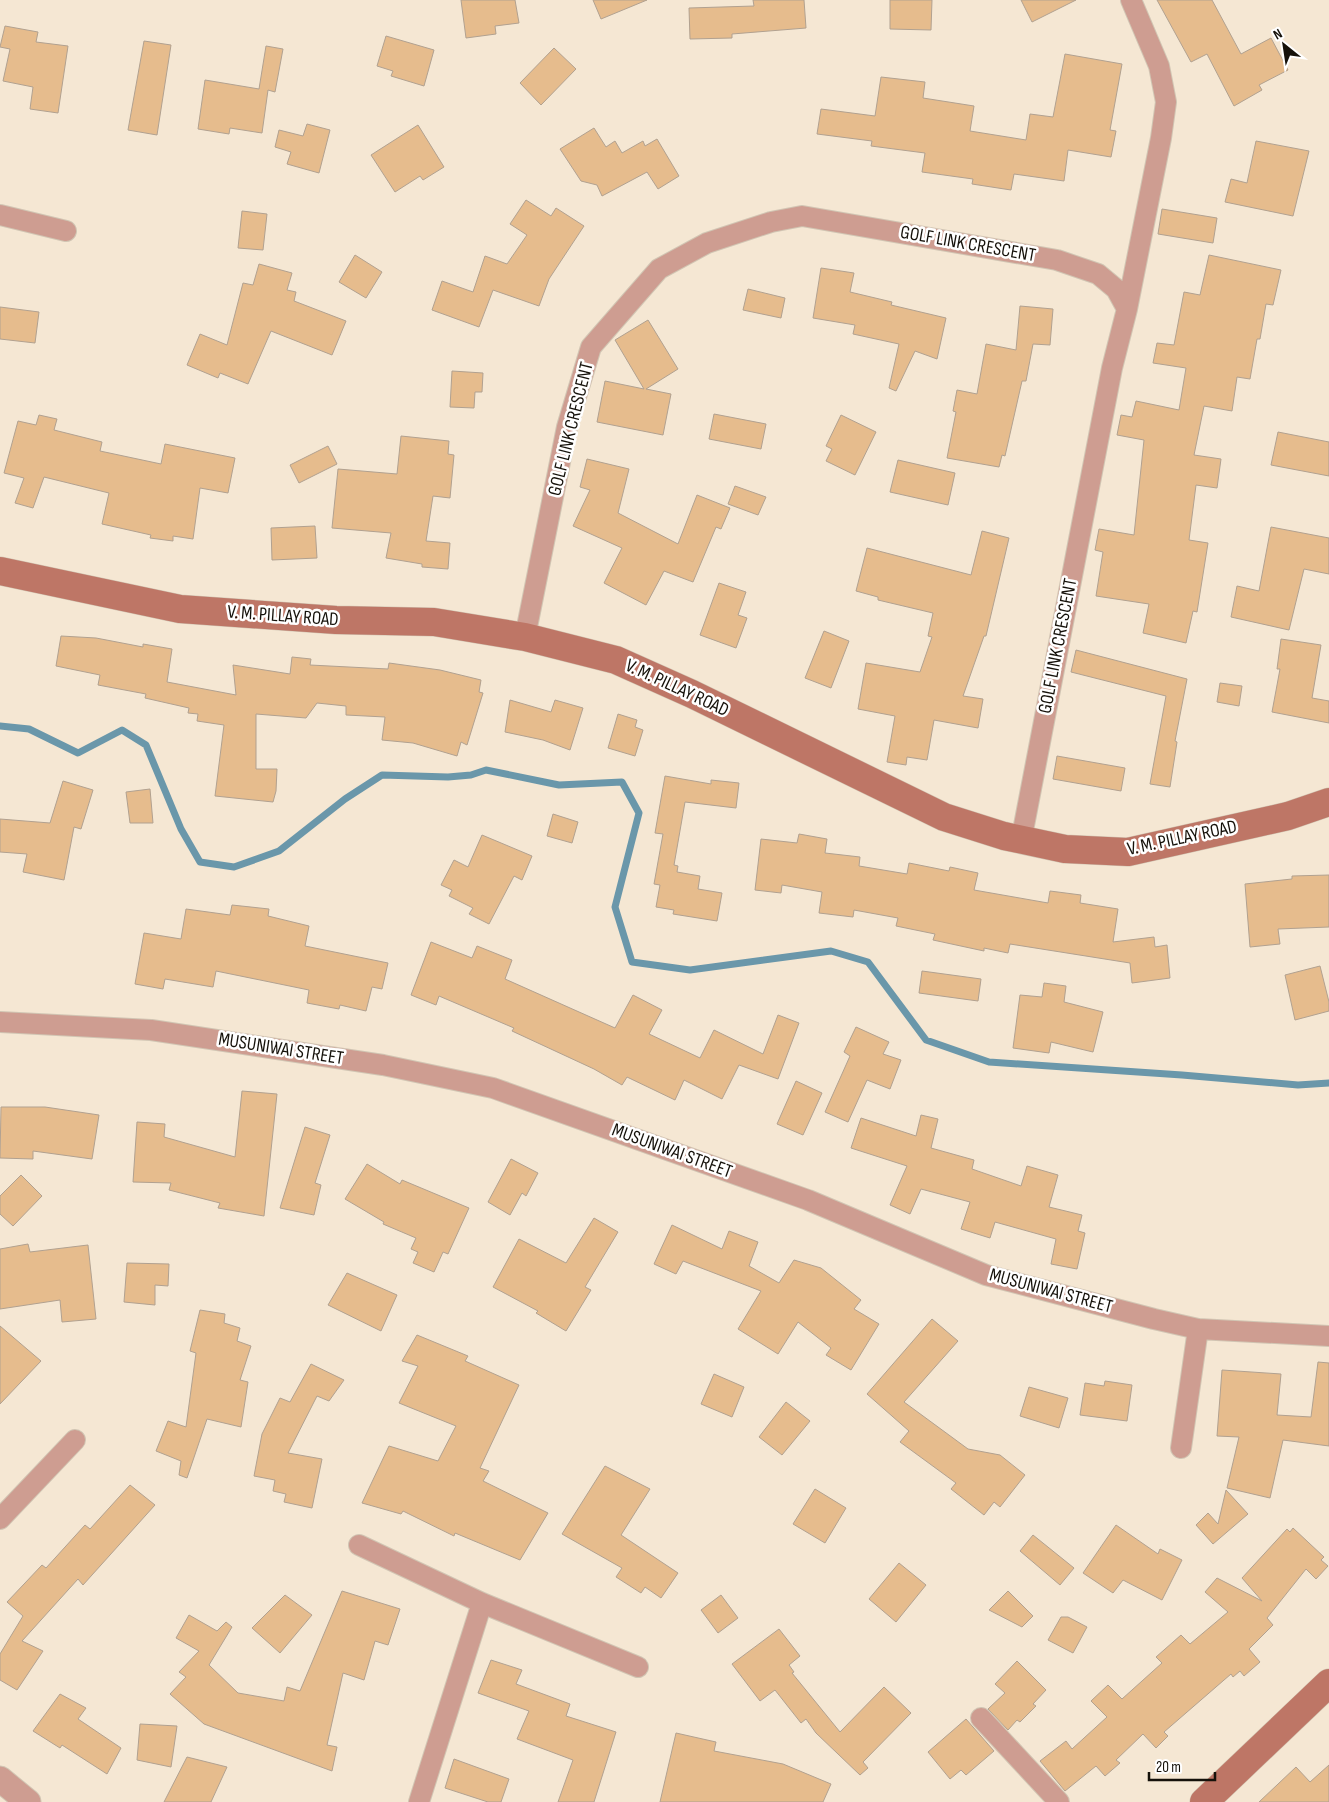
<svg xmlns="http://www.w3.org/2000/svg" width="1329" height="1802" viewBox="0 0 1329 1802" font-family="'Sofia Sans Condensed',sans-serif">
	<rect width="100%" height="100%" fill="#f5e7d3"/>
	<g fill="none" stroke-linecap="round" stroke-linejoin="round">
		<path stroke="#6a97aa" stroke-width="7" d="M0 726 29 729 78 753 122 730 146 745 181 829 200 862 234 867 279 851 345 799 382 775 448 777 471 775 486 770 559 785 622 782 639 813 615 907 632 962 690 970 831 951 868 962 926 1040 989 1062 1182 1075 1298 1085 1329 1083"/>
	</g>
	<path fill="#e6bc8d" stroke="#b1a190" d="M461 0H515L519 23 495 26 496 34 466 38Z
		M593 0H647L601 19Z
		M753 0H804L806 28 732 34V38L690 39 689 8 754 6Z
		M890 0H932L931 30 890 29Z
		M1021 0H1076L1032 22Z
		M1157 0H1212L1241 54 1271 38 1288 70 1259 85 1262 90 1234 106 1207 54 1191 62Z
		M5 26 38 32 36 42 68 46 58 113 30 109 33 87 3 81 10 49 0 47Z
		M386 36 434 50 424 86 391 76 393 71 377 66Z
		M144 41 171 45 157 135 128 130Z
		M266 46 283 49 275 92 268 90 262 133 230 128 229 134 198 129 205 80 259 89Z
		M554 48 576 69 541 105 520 83Z
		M1065 54 1122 64 1110 130 1116 131 1111 157 1068 150 1064 181 1014 174 1011 190 972 184 973 179 922 172 925 153 871 146 872 141 817 134 821 109 875 116 881 77 925 82 923 98 974 106 970 131 1026 140 1030 114 1053 117Z
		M307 124 330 130 319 173 287 164 291 152 275 147 279 130 303 136Z
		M418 125 444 167 423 180 420 176 395 192 371 155Z
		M594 128 606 147 615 141 622 153 643 141 645 146 657 139 679 176 658 189 647 172 602 196 597 185 581 181 560 149Z
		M1256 141 1309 151 1293 216 1225 202 1231 179 1247 183Z
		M526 200 551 216 556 208 584 226 549 279 539 306 493 290 479 327 432 310 442 281 473 292 485 256 507 264 527 235 510 224Z
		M1162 209 1217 218 1213 243 1158 234Z
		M242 211 267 214 263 250 238 248Z
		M355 255 382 272 366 298 339 282Z
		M1209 255 1281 270 1273 305 1266 304 1260 339H1257L1250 379 1237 377 1232 411 1204 406 1194 455 1221 459 1217 488 1196 485 1189 540 1208 543 1197 612 1193 611 1186 643 1143 633 1149 604 1096 596 1103 552 1095 550 1099 529 1134 535 1144 440 1117 435 1121 415 1132 417 1136 401 1179 410 1186 368 1153 363 1157 343 1174 345 1184 292 1200 295Z
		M259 264 292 273 287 290 296 292 294 301 346 321 332 355 271 331 248 384 220 373 218 378 187 365 200 334 227 345 243 283 253 285Z
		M821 268 854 273 850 292 892 302 891 305 946 318 937 359 915 351 896 391 889 388 899 344 853 334 855 325 813 318Z
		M748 289 785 298 781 318 743 310Z
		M1020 306 1053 309 1050 345 1033 344 1026 381H1022L1005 456 1002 455 999 467 947 458 956 412 953 411 957 390 977 394 986 344 1016 350Z
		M0 307 39 312 35 343 0 339Z
		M648 320 678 369 646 389 671 394 663 435 597 422 605 381 644 389 615 340Z
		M452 371 483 373 482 392H475L474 408 450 407Z
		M714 414 766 424 761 449 709 439Z
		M39 415 57 419 54 430 102 442 100 451 161 464 165 444 235 458 228 493 200 488 193 539 173 536V541L150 538 151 535 102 524 109 493 44 477 33 508 15 503 24 478 4 473 18 421 36 425Z
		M841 415 876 432 855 475 826 461 832 449 826 446Z
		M1278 432 1329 442V476L1271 465Z
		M401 436 449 441 448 454 454 455 450 498 433 496 426 541 450 543 448 569 422 567V564L386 558 391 533 332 528 338 469 397 474Z
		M328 446 337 464 299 483 290 465Z
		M587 459 629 469 618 513 678 544 697 495 730 508 721 529 716 527 693 582 664 571 646 605 604 583 622 548 573 526 590 490 580 487Z
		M898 460 955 473 948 505 890 492Z
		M735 486 766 497 758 515 728 504Z
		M315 526 317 558 272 560 271 528Z
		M1271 527 1329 538V574L1304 569 1289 630 1231 617 1237 586 1259 591Z
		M982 531 1009 538 986 636H984L963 696 983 699 978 728 934 720 927 760 907 757 906 765 887 762 895 716 858 709 866 663 920 672 932 637 928 636 933 613 878 600V597L856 591 867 548 971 575Z
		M719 583 746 592 738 615 747 618 736 648 700 635Z
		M824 631 849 641 831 688 805 678Z
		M61 636 96 638 143 647V644L172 649 167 682 236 695 233 665 290 674 292 657 311 659 310 665 388 669 389 663 440 670 481 680 479 692 483 693 467 745 461 742 457 756 413 743 382 740 385 717 346 715V706L317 703 306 718 256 714V769H277L276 791 273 802 215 796 224 725 197 721 198 714 188 713 189 708 145 698 146 694 98 685 100 675 56 666Z
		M1281 639 1321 645 1312 698 1329 701V723L1272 712 1280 669H1277Z
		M1076 650 1187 679 1175 741 1177 742 1170 787 1150 784 1166 696 1071 672Z
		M1220 683 1242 686 1239 706 1217 702Z
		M510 700 551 712 555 700 583 708 570 750 543 740 505 732Z
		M618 714 637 720 635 727 643 730 635 756 608 748Z
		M1057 756 1125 768 1121 791 1053 779Z
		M665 776 711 784V780L739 783 736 808 685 802 674 865 678 866 677 872 700 876 698 889 722 893 717 921 673 914 674 910 656 907 660 885 654 884 663 834 655 833Z
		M63 781 93 790 81 829 74 827 64 880 23 872 27 854 0 852V819L50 823Z
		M150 789 153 823H130L126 792Z
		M553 814 578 822 572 843 547 836Z
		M799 834 827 839 825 853 860 857 859 866 907 874 909 863 949 871 950 867 978 873 974 890 1048 903 1050 891 1081 895 1080 903 1118 909 1113 942 1154 937 1155 947 1167 945 1170 978 1132 983 1130 963 1010 944 1008 953 984 948V951L933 940 935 934 896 926 898 918 854 910 853 917 819 913 822 892 782 885 781 893 755 890 761 839 797 843Z
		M482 835 532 856 522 880 514 876 489 924 469 914 473 908 449 896 452 890 441 885 454 860 468 867Z
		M1329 875V927L1278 929 1280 944 1250 947 1245 884 1292 879V876Z
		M232 905 269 909 268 916 309 926 305 946 388 963 382 989 372 987 366 1011 340 1005 339 1009 307 1003 309 990 216 971 213 987 165 979 163 989 135 984 144 933 181 939 186 909 230 915Z
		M431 942 472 958 477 946 512 960 505 979 615 1028 633 995 662 1010 649 1034 700 1058 714 1030 763 1054 778 1015 799 1023 778 1079 739 1065 722 1099 684 1080 675 1100 627 1077 622 1085 594 1069 512 1031 514 1028 439 996 436 1005 411 995Z
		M1320 966 1329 1002V1011L1295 1020 1285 975Z
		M922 971 981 979 978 1001 919 993Z
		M1044 983 1066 986 1064 1002 1103 1012 1093 1052 1051 1042 1049 1053 1013 1048 1020 995 1042 997Z
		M856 1027 889 1042 883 1054 901 1060 890 1089 867 1080 848 1122 825 1112 850 1056 844 1052Z
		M796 1081 822 1093 803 1135 777 1124Z
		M242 1091 277 1094 264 1216 218 1208 220 1203 169 1190 171 1183 133 1182 137 1122 165 1124 164 1137 235 1157Z
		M1 1107H45L99 1115 92 1159 33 1151V1159L0 1158Z
		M921 1115 938 1119 931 1148 974 1160 972 1169 1021 1186 1027 1166 1058 1175 1049 1207 1082 1215 1078 1231 1085 1233 1077 1269 1051 1264 1056 1239 995 1222 990 1238 961 1229 970 1202 921 1189 910 1214 890 1205 907 1166 851 1148 861 1118 916 1136Z
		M305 1127 330 1135 315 1183 321 1185 314 1215 280 1208Z
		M511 1159 538 1173 526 1196 522 1193 510 1215 488 1202Z
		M367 1164 400 1184 402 1180 469 1208 448 1254 443 1252 434 1272 413 1263 418 1252 411 1249 416 1238 383 1224 384 1222 345 1199Z
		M21 1175 42 1196 13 1226 0 1214V1196Z
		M594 1218 618 1232 585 1287 591 1290 566 1331 536 1313 538 1311 493 1287 519 1239 566 1263Z
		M672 1225 722 1249 729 1231 758 1242 749 1266 779 1283 794 1260 821 1268 861 1300 854 1309 879 1324 851 1370 826 1355 831 1348 798 1322 778 1354 738 1329 761 1291 683 1261 676 1274 654 1264Z
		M28 1244 30 1252 88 1245 96 1319 62 1322 60 1300 0 1309V1249Z
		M127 1263 169 1264 168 1286 155 1285V1305L124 1302Z
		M347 1273 397 1295 381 1331 328 1305Z
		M200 1310 225 1314 224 1323 240 1328 237 1341 251 1346 240 1380 248 1382 241 1427 207 1419 187 1478 179 1475 181 1461 156 1451 168 1421 186 1427 196 1353 190 1351Z
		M932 1319 958 1341 904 1402 968 1449 1000 1455 1025 1475 1000 1507 994 1502 984 1515 951 1489 956 1483 900 1442 909 1431 867 1394Z
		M0 1326 41 1361 0 1404Z
		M417 1335 468 1356 465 1361 519 1385 480 1468 489 1471 483 1481 548 1513 520 1560 455 1533 454 1536 403 1511 401 1514 362 1503 389 1446 438 1461 456 1426 399 1403 418 1366 402 1361Z
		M1318 1362 1329 1363V1446L1283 1440 1270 1498 1227 1488 1239 1437 1217 1436 1222 1370 1281 1374 1277 1415 1311 1417Z
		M311 1364 344 1380 329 1401 317 1396 288 1453 322 1459 312 1508 284 1502 286 1494 273 1491 275 1480 254 1476 262 1434 280 1398 290 1402Z
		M714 1374 744 1387 732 1417 701 1404Z
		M1105 1381 1132 1385 1127 1421 1080 1415 1085 1383 1104 1386Z
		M1029 1387 1068 1398 1059 1428 1020 1416Z
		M786 1402 810 1421 782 1455 759 1437Z
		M605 1466 650 1489 621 1535 678 1573 661 1598 645 1587 641 1593 616 1577 622 1568 562 1534Z
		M130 1485 155 1505 83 1585 78 1579 22 1641 43 1651 17 1690 0 1680V1654L23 1616 7 1602 42 1565 46 1568 85 1525 90 1529Z
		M815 1489 846 1508 825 1543 793 1524Z
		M1226 1490 1248 1514 1213 1544 1196 1525 1208 1513 1218 1524Z
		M1116 1525 1158 1554 1160 1549 1182 1560 1162 1600 1123 1580 1113 1593 1083 1573Z
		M1293 1528 1324 1557 1321 1560 1328 1566 1316 1579 1306 1569 1267 1618 1273 1625 1249 1649 1260 1662 1244 1676 1240 1671 1233 1677 1231 1674 1164 1732 1168 1736 1156 1748 1143 1734 1116 1760 1120 1763 1105 1776 1096 1766 1065 1791 1040 1761 1066 1741 1072 1749 1107 1717 1091 1701 1108 1685 1122 1699 1162 1663 1156 1657 1181 1635 1190 1644 1228 1612 1205 1592 1217 1578 1262 1601 1242 1578 1287 1529 1290 1532Z
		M1033 1535 1074 1568 1060 1585 1020 1551Z
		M899 1563 926 1585 896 1622 869 1599Z
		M342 1591 400 1609 388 1645 375 1641 364 1680 343 1673 327 1745 337 1747 332 1771 204 1724 170 1694 186 1677 179 1672 199 1651 176 1638 189 1615 217 1631 226 1622 232 1627 209 1665 238 1693 284 1701 287 1687 300 1691Z
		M1008 1591 1033 1616 1022 1627 989 1610Z
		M285 1595 312 1615 280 1653 252 1628Z
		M721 1595 738 1618 718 1633 701 1610Z
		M1061 1617H1068L1087 1627 1073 1653 1048 1640Z
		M779 1629 800 1656 789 1665 794 1672 792 1673 840 1732 884 1687 911 1713 863 1762 868 1768 860 1775 816 1733 806 1719 801 1723 775 1690 760 1701 732 1664Z
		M491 1660 522 1670 516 1684 570 1704 566 1716 616 1732 594 1802H558L573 1760 517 1739 529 1711 478 1693Z
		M1017 1661 1046 1690 1033 1704 1036 1706 1020 1722 1017 1720 1008 1730 988 1709 1005 1693 995 1684Z
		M60 1694 86 1708 78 1719 121 1748 107 1774 62 1745 60 1748 33 1731Z
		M966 1719 994 1751 966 1775 961 1770 950 1779 928 1752Z
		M140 1724 177 1726 171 1767 137 1760Z
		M676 1733 716 1742 714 1751 783 1764 831 1784 823 1802H660Z
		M187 1757 227 1767 211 1802H164Z
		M454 1759 509 1779 501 1802H488L445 1788Z
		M1329 1765V1802H1259L1296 1767 1310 1782Z"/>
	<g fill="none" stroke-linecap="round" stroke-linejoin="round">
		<g stroke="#d1c5b3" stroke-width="22">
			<path id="minor" d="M0 215 66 231
				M1127 309 1161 138 1166 102 1159 66 1131 0
				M525 637 567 427 591 347 659 269 707 243 771 222 802 216 1057 260 1098 274 1116 289 1127 309 1112 368 1021 841
				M0 1022 151 1030 383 1065 493 1088 808 1200 986 1275 1154 1319 1198 1329 1329 1336
				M1181 1448 1198 1329
				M0 1519 75 1440
				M359 1545 482 1603 638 1667
				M981 1718 1059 1802
				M419 1802 482 1603"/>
		</g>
		<g stroke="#d1c5b3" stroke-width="27">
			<path id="tertiary" d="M0 1779 28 1802"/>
		</g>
		<g stroke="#d1c5b3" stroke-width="29">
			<path id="secondary" d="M0 571 180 609 336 620 434 622 525 637 616 660 692 694 944 817 1004 836 1065 849 1128 852 1288 816 1329 802
				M1204 1802 1329 1683"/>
		</g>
		<use href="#minor" stroke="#ce9d91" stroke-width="20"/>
		<use href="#tertiary" stroke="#ce9d91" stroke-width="25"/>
		<use href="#secondary" stroke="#be7666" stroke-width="28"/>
	</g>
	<g text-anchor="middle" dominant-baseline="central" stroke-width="5" stroke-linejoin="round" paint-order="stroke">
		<g font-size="19" fill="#15110a" stroke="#fff">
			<text transform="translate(968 244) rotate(10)">GOLF LINK CRESCENT</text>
			<text transform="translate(571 429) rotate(-76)">GOLF LINK CRESCENT</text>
			<text transform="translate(283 616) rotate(4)">V. M. PILLAY ROAD</text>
			<text transform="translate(1058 646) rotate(-79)">GOLF LINK CRESCENT</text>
			<text transform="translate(677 688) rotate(25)">V. M. PILLAY ROAD</text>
			<text transform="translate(1182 838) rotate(-12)">V. M. PILLAY ROAD</text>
			<text transform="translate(281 1049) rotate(9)">MUSUNIWAI STREET</text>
			<text transform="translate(672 1151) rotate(20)">MUSUNIWAI STREET</text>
			<text transform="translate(1051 1291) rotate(15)">MUSUNIWAI STREET</text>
		</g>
	</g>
	<g transform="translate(1284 45) rotate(330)" stroke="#ffffff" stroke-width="4" paint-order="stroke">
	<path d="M0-4L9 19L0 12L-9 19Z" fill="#15110a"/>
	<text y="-8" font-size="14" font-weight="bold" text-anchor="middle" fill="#15110a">N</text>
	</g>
	<path d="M1149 1772v8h66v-8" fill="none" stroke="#15110a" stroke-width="2.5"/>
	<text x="1156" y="1772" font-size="15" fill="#15110a" stroke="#ffffff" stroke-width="4" paint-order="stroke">20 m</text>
</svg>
